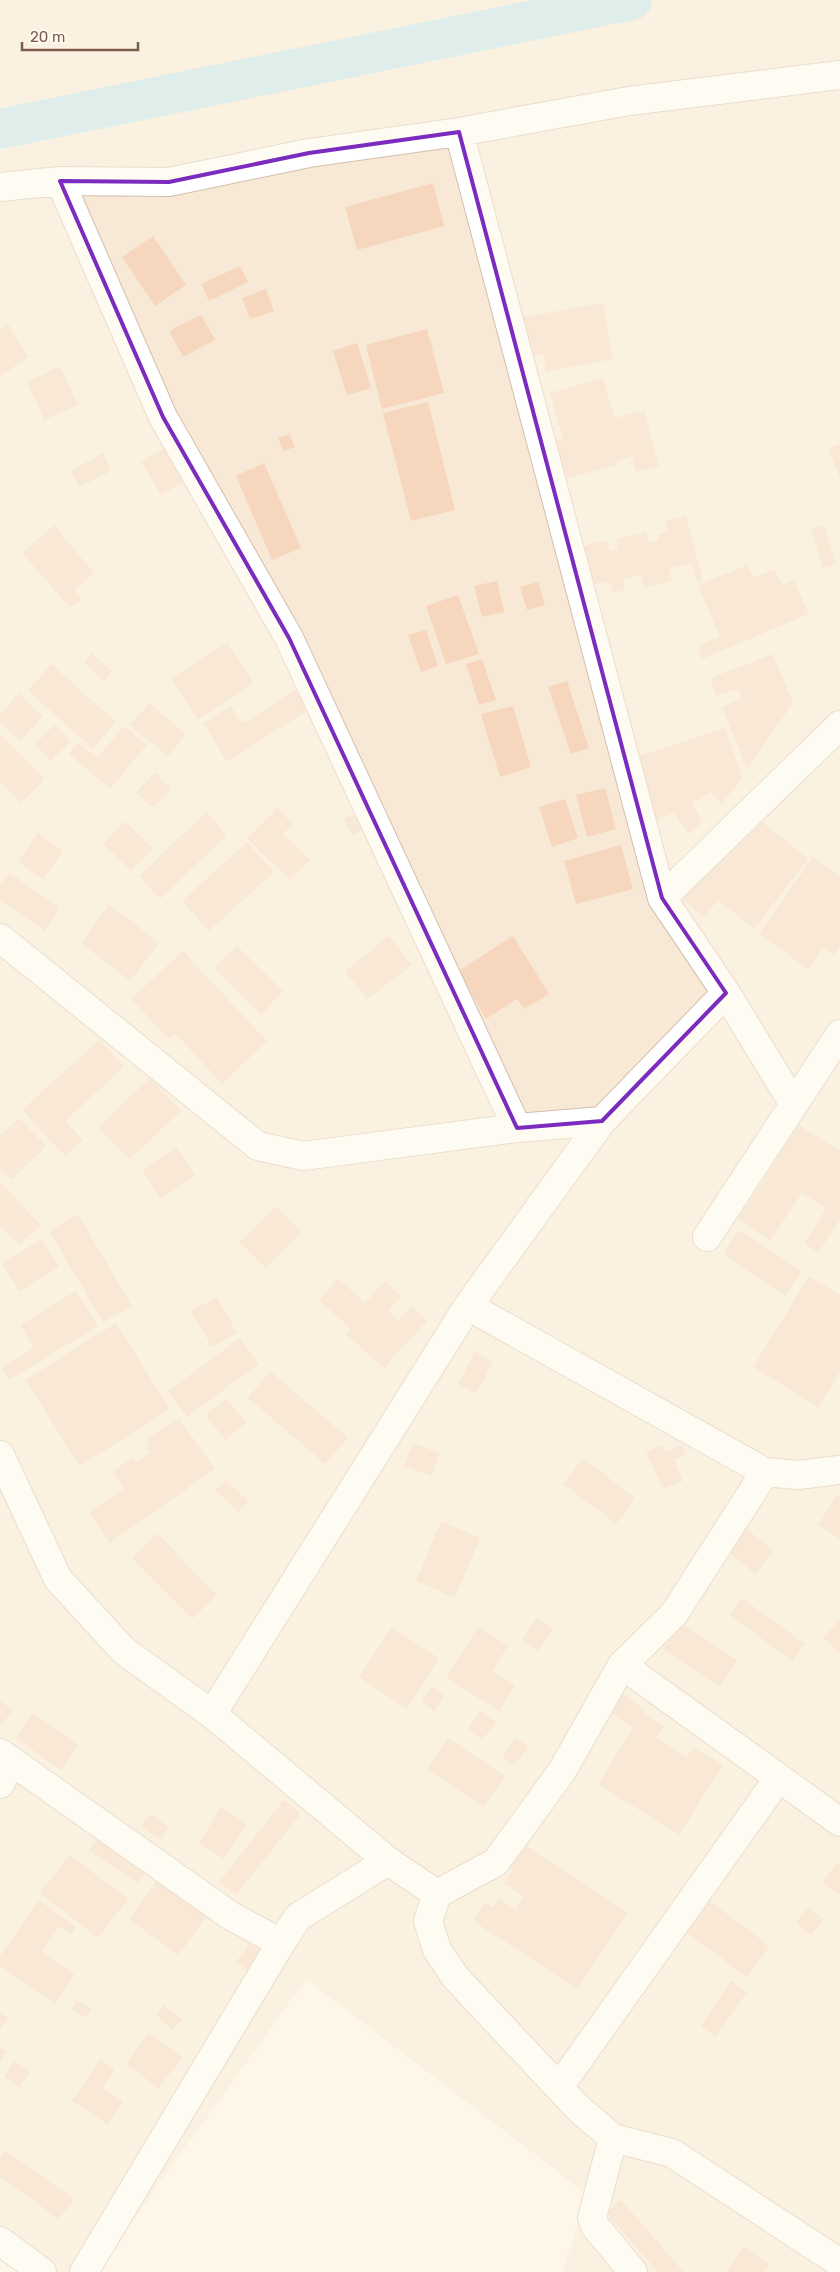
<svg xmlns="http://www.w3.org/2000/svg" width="840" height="2272" viewBox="0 0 840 2272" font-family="Rubik,sans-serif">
	<rect width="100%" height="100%" fill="#fef7e9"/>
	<path fill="#f7e9d6" d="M0 0H840V2272H562L588 2195 306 1979 96 2272H20L0 2259Z"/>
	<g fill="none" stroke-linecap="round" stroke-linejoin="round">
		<path stroke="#bae2eb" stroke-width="40" d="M0 129 632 0"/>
	</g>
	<path fill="#f7d6be" d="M433 183 444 226 357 250 345 207Z
		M153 236 186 285 155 306 122 257Z
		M240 266 248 282 209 301 201 284Z
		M266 289 274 311 250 319 242 298Z
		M603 303 613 359 546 372 543 354 521 359 513 319Z
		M201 315 215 340 183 357 169 331Z
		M8 324 29 357 0 376V329Z
		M427 329 444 393 382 409 366 345Z
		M357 343 371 388 347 395 333 351Z
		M60 366 78 405 44 420 27 382Z
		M603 378 615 418 644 410 659 466 636 472 632 456 616 461 617 465 561 480 550 442 563 439 550 393Z
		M428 402 455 510 411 521 383 413Z
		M289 434 295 447 283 451 278 438Z
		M171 444 191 477 161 495 141 462Z
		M840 444V478L828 449Z
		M103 453 111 471 79 487 70 471Z
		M264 463 301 548 272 560 236 476Z
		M686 516 703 581 697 582 692 563 669 569 672 581 644 588 641 575 623 580 625 590 613 593 609 581 583 587 573 548 607 540 610 551 618 549 616 539 646 532 649 542 659 540 657 535 668 532 665 521Z
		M54 525 94 573 74 590 82 599 70 608 22 553Z
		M824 525 836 564 823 568 811 529Z
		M748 565 753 577 775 569 782 585 794 580 809 614 702 659 698 646 720 637 698 585Z
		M497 581 504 612 482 617 474 586Z
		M538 582 545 605 527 610 520 587Z
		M458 595 479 654 446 664 426 606Z
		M426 630 438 666 421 672 408 635Z
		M227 642 254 683 198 719 171 679Z
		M92 653 112 672 104 681 84 662Z
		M773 654 793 703 747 769 722 707 742 698 738 689 716 696 710 678Z
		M482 659 496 700 479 705 466 664Z
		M51 664 116 722 93 749 28 691Z
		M567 681 589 748 571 754 548 687Z
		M295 690 308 710 227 762 203 723 231 706 242 724Z
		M19 693 43 716 20 741 0 722V714Z
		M149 703 186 734 168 756 130 725Z
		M513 706 531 767 500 777 481 714Z
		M54 725 71 741 51 761 34 745Z
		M124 726 147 745 110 789 69 754 78 742 97 758Z
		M725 728 742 777 722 804 711 792 692 803 702 822 689 834 674 813 653 821 639 756Z
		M0 734 45 779 21 803 0 783Z
		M155 772 172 789 153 808 136 792Z
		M605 788 616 829 587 837 576 795Z
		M565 799 578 838 552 847 539 807Z
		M277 808 293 824 283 834 310 860 290 880 247 838Z
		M746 809 808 859 754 929 718 900 704 917 677 895Z
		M360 811 368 828 352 835 344 819Z
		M206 812 227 835 160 899 139 876Z
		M125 821 153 848 131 871 103 844Z
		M38 833 63 851 43 880 18 862Z
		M247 842 274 872 209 931 182 901Z
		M621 845 633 889 576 904 564 861Z
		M813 857 840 876V946L834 955 823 948 808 969 759 934Z
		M10 873 60 908 45 931 0 900V887Z
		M109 904 159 943 130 981 81 943Z
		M389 936 412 965 367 999 345 971Z
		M513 936 549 994 524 1009 517 999 486 1019 458 971Z
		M237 946 283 991 261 1015 214 968Z
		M183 951 267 1041 222 1084 175 1033 169 1039 131 999Z
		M99 1040 124 1067 65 1121 83 1140 65 1156 22 1110Z
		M150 1078 181 1111 129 1160 98 1127Z
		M19 1118 46 1146 11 1180 0 1169V1136Z
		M799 1125 840 1151V1220L818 1253 804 1243 826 1209 802 1193 770 1241 738 1219Z
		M176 1147 195 1175 161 1199 142 1170Z
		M0 1182 41 1225 19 1245 0 1226Z
		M276 1206 302 1233 265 1268 239 1242Z
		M78 1214 132 1306 103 1322 49 1231Z
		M739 1230 801 1271 785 1296 723 1254Z
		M42 1239 59 1266 20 1291 2 1264Z
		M809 1276 840 1295V1372L818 1407 753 1367Z
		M338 1278 365 1303 385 1281 401 1296 388 1310 399 1320 411 1306 427 1321 384 1368 346 1334 351 1329 319 1300Z
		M76 1291 98 1326 9 1380 2 1368 34 1348 20 1325Z
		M217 1297 237 1333 212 1347 191 1311Z
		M116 1323 170 1409 80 1466 25 1380Z
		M240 1338 259 1364 187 1417 168 1391Z
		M475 1352 493 1362 476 1394 458 1384Z
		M270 1371 348 1438 325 1464 248 1398Z
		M226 1398 246 1423 225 1440 206 1415Z
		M179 1418 215 1469 110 1543 89 1512 124 1488 112 1472 133 1457 136 1462 150 1452 147 1448 150 1446 146 1440Z
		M413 1443 440 1453 432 1476 404 1466Z
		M662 1445 666 1452 682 1445 686 1455 674 1460 683 1481 663 1489 646 1452Z
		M583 1458 635 1498 616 1524 563 1484Z
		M225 1480 248 1501 239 1512 215 1490Z
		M837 1495 840 1497V1539L818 1525Z
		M441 1521 480 1538 455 1598 416 1581Z
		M742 1525 774 1551 755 1574 724 1548Z
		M157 1533 217 1595 192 1619 132 1558Z
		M742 1598 805 1644 792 1661 730 1615Z
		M537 1618 553 1629 538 1651 522 1640Z
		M840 1619V1653L823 1638Z
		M680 1623 737 1660 720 1687 663 1650Z
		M392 1627 439 1658 407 1709 359 1677Z
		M478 1627 508 1646 492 1671 515 1686 499 1711 446 1677Z
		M432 1687 444 1696 434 1711 421 1702Z
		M622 1694 646 1710 644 1714 664 1726 656 1738 687 1757 693 1747 723 1765 679 1835 598 1784 633 1728 611 1713Z
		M0 1701 13 1710 0 1727Z
		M480 1711 496 1722 483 1739 468 1729Z
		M33 1713 78 1745 61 1770 16 1738Z
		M448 1738 505 1776 484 1807 427 1769Z
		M515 1738 528 1746 514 1766 502 1758Z
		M284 1800 301 1814 236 1895 219 1882Z
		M221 1807 246 1824 224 1859 199 1843Z
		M151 1814 169 1828 160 1840 141 1826Z
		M98 1837 146 1870 137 1883 89 1850Z
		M523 1844 628 1913 577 1989 473 1921 485 1902 493 1907 499 1898 515 1910 524 1897 504 1883 513 1870 508 1866Z
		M70 1855 128 1899 98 1938 40 1893Z
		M837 1863 840 1865V1895L822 1882Z
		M158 1879 207 1915 179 1955 129 1920Z
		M39 1900 76 1927 71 1934 60 1926 42 1952 75 1975 55 2004 0 1966V1956Z
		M710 1901 770 1946 747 1977 687 1933Z
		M809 1907 824 1920 811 1935 796 1922Z
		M250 1943 267 1955 253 1974 236 1962Z
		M731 1981 747 1992 716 2037 701 2026Z
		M77 2001 91 2008 87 2018 72 2010Z
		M164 2005 182 2020 172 2030 156 2015Z
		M0 2013 8 2018 0 2029Z
		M148 2033 182 2057 159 2088 126 2065Z
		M0 2047 7 2052 0 2061Z
		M100 2059 115 2069 102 2088 123 2102 108 2125 72 2101Z
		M15 2061 30 2072 19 2088 4 2077Z
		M5 2150 74 2199 59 2219 0 2177V2157Z
		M621 2200 684 2272H658L606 2213Z
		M743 2246 769 2264 763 2272H726Z"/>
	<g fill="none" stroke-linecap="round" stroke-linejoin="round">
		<g stroke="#d3bfac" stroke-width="30">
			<path id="minor" d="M459 132 662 898 726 993 793 1103
				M60 181 163 417 289 638 517 1128
				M0 187 60 181 169 182 309 153 459 132 629 101 840 75
				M662 898 840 725
				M0 938 258 1146 303 1156 517 1128 602 1121
				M707 1237 840 1034
				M468 1306 765 1472
				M0 1455 58 1579 124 1651 212 1714 388 1861 437 1894 496 1862 562 1771 622 1665 674 1614 765 1472 798 1475 840 1470
				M622 1665 840 1822
				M212 1714 468 1306 602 1121 726 993
				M0 1753 231 1916 281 1943 298 1917 388 1861
				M0 1784 12 1761
				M437 1894 428 1921 437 1950 456 1978 579 2109 613 2138 672 2153 840 2263
				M559 2087 778 1779
				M613 2138 592 2218 595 2226 633 2272
				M0 2241 42 2272
				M84 2272 281 1943"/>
		</g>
		<use href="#minor" stroke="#fff" stroke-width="28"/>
	</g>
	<path d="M0 0H840V2272H0ZM459 132 662 898 726 993 602 1121 517 1128 289 638 163 417 60 181 169 182 309 153Z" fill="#fef7e9" fill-opacity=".55" fill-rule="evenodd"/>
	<path fill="none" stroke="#7b2cbf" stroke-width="4" stroke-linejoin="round" d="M459 132 662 898 726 993 602 1121 517 1128 289 638 163 417 60 181 169 182 309 153Z"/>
	<path d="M22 42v8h116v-8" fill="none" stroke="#7d5d49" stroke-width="2.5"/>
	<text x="30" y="42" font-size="15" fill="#7d5d49" stroke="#fffaf1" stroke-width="4" paint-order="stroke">20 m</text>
</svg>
